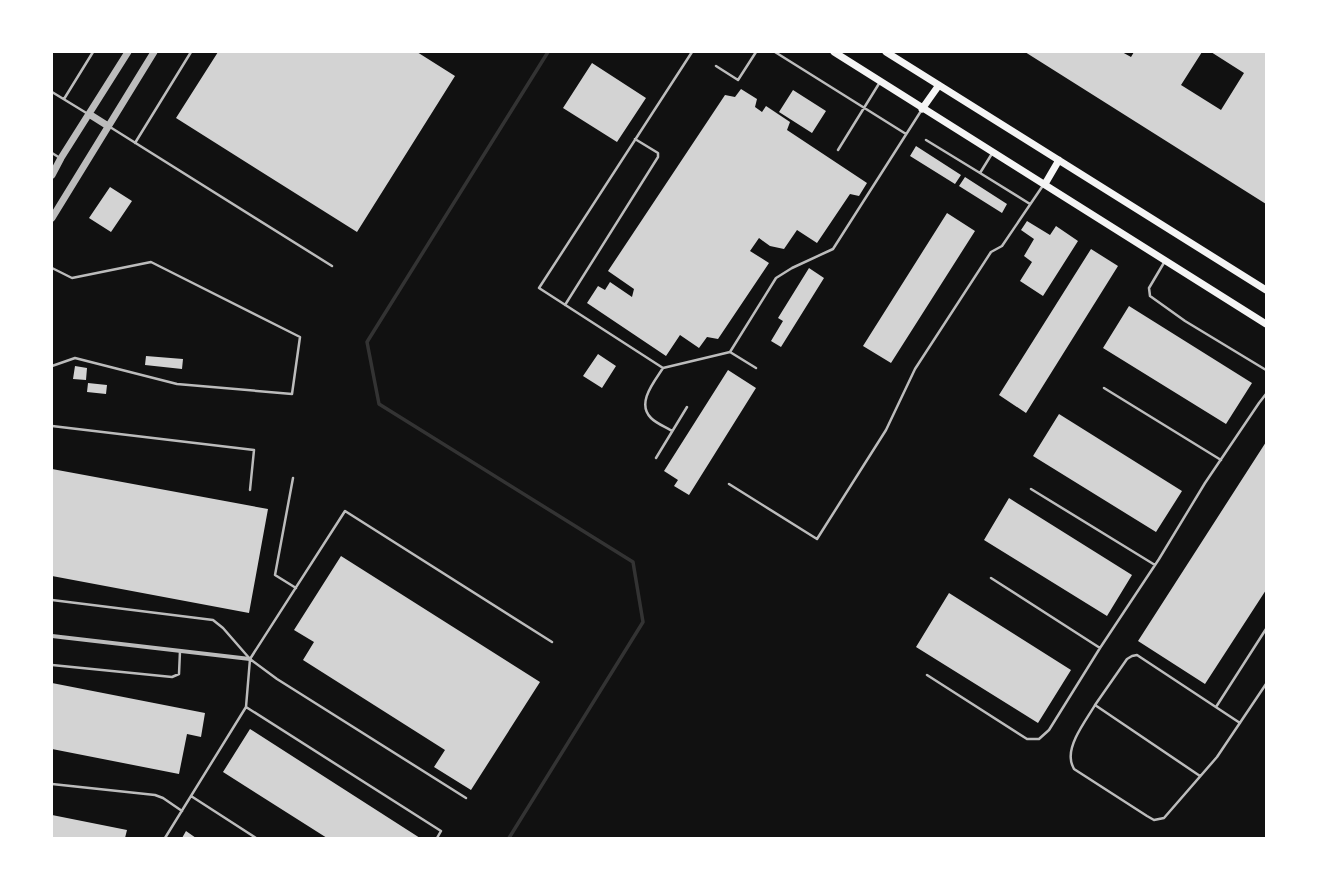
<svg xmlns="http://www.w3.org/2000/svg" width="1318" height="890" viewBox="0 0 1318 890" font-family="Spectral,serif">
	<rect width="100%" height="100%" fill="#111"/>
	<g fill="none" stroke-linecap="round" stroke-linejoin="round">
		<path stroke="#333" stroke-width="3.5" d="M509 838 643 622 633 562 379 404 367 342 548 52"/>
	</g>
	<path fill="#d3d3d3" d="M218 52H417L455 76 357 232 176 118Z
		M1025 52H1122L1131 57 1134 52H1202L1181 85 1221 110 1244 73 1211 52H1266V204Z
		M592 63 646 98 617 142 563 108Z
		M741 89 757 99 755 107 762 112 766 106 790 122 787 130 867 183 859 196 850 194 817 243 797 230 784 249 770 246 759 238 750 251 769 263 718 339 707 337 699 348 680 335 666 356 587 303 598 286 605 290 610 282 632 297 634 289 608 271 725 95 735 97Z
		M793 90 826 111 812 133 779 112Z
		M916 146 961 175 955 184 910 156Z
		M965 177 1007 204 1002 213 959 186Z
		M110 187 132 201 111 232 89 218Z
		M947 213 975 231 891 363 863 346Z
		M1027 221 1050 235 1056 226 1078 241 1043 296 1020 281 1032 262 1024 256 1034 239 1021 230Z
		M1091 249 1118 266 1026 413 999 395Z
		M809 268 824 278 781 347 771 341 783 321 778 318Z
		M1129 306 1252 383 1226 424 1103 348Z
		M598 354 616 366 602 388 583 376Z
		M146 356 183 359 182 369 145 365Z
		M75 366 87 368 86 380 73 379Z
		M728 370 756 388 689 495 674 486 678 480 664 471Z
		M88 383 107 385 106 394 87 392Z
		M1059 414 1182 491 1156 532 1033 456Z
		M1266 442V590L1205 684 1138 641Z
		M52 469 268 509 249 613 52 576Z
		M1009 498 1132 575 1107 616 984 540Z
		M341 556 540 682 471 790 434 767 445 750 303 660 314 642 294 630Z
		M949 593 1071 670 1038 723 916 647Z
		M52 683 205 713 201 737 187 734 179 774 52 749Z
		M250 729 420 838H327L223 772Z
		M52 815 127 830 125 838H52Z
		M186 831 196 838H182Z"/>
	<g fill="none" stroke-linecap="round" stroke-linejoin="round">
		<path stroke="#bcbcbc" stroke-width="2.5" d="M775 52 906 134
			M716 66 738 80 756 52
			M52 92 88 114
			M64 99 93 52
			M110 127 332 266
			M926 140 980 173
			M135 143 191 52
			M838 150 880 82
			M993 152 980 173 1030 204
			M52 153 60 158
			M1165 261 1149 288 1150 296 1185 321 1266 370
			M52 268 72 278 151 262 300 337 292 394 177 384 75 358 52 366
			M565 305 658 157V153L635 139
			M730 352 756 368
			M663 368 539 288 692 52
			M1104 388 1221 460
			M52 426 254 450 250 490
			M672 431C666 427 657 424 651 418 636 403 654 382 663 368L730 352 776 278 792 268 833 249 921 111
			M656 458 687 407
			M293 478 275 575 296 588
			M729 484 817 539 886 430 915 369 991 252 1002 246 1044 184
			M1031 489 1155 565
			M991 578 1100 648
			M52 600 213 620 223 628 250 659 277 679 466 798
			M52 665 172 677 179 674 180 651
			M927 675 1027 739H1039L1049 730 1100 648 1159 559 1205 483 1259 403 1266 394
			M1095 705 1127 659 1132 656 1137 655 1240 723
			M246 707 441 831 437 838
			M1216 707 1266 629
			M1200 776 1095 705C1087 719 1068 743 1071 760 1071 763 1073 767 1074 769L1147 816 1154 820 1164 818 1217 757 1266 684
			M52 784 155 795 163 798 182 811
			M191 796 256 838
			M165 838 246 707 250 659 345 511 552 642"/>
		<path stroke="#bcbcbc" stroke-width="4" d="M52 636 250 659"/>
		<path stroke="#bcbcbc" stroke-width="7" d="M89 114 108 126
			M52 175 61 158 128 52
			M52 218 154 52"/>
		<path stroke="#f5f5f5" stroke-width="7" d="M834 52 1266 324
			M886 52 1266 290
			M922 109 939 85
			M1045 184 1059 160"/>
	</g>
	<rect width="1318" height="890" fill="none" stroke="#ffffff" stroke-width="106"/>
</svg>
